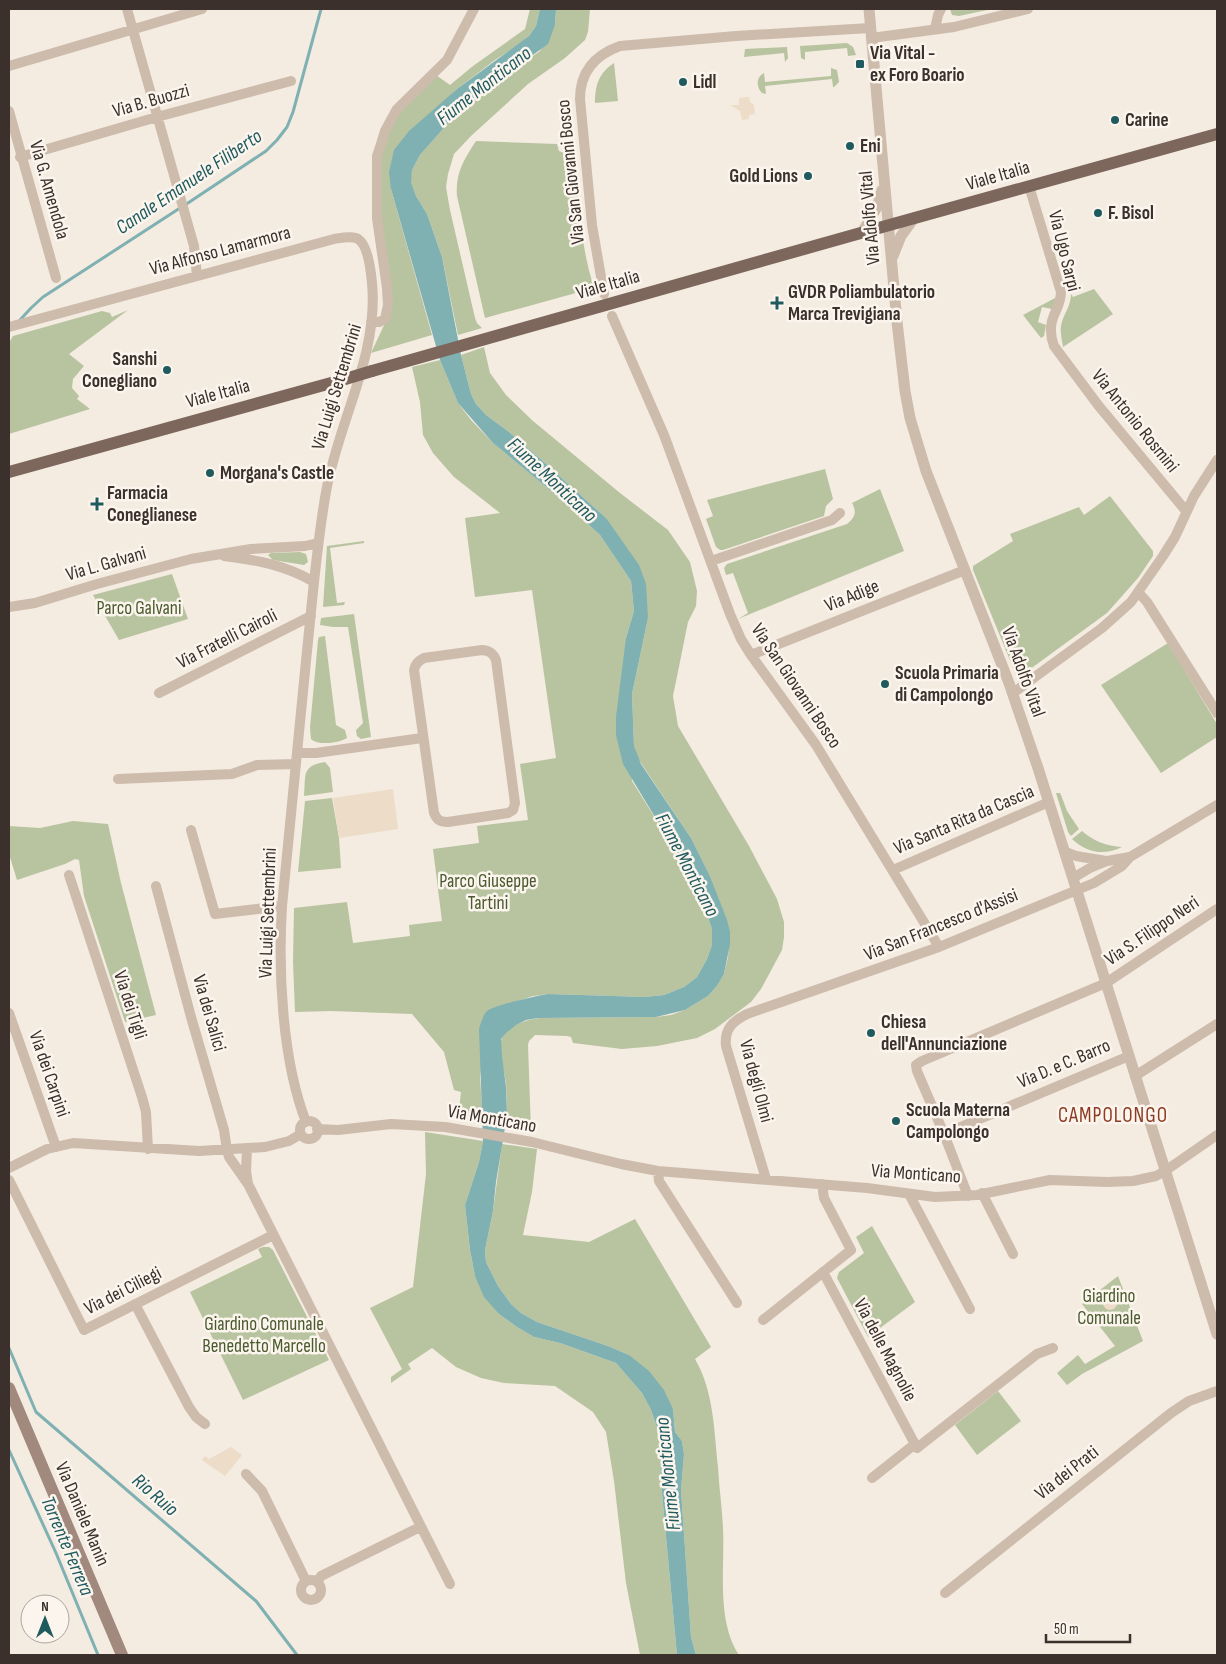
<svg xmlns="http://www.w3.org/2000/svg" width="1226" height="1664" viewBox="0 0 1226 1664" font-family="'Sofia Sans Condensed',sans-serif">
	<rect width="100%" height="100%" fill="#f4ebe1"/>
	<path fill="#b8c4a0" d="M530 9H540L536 26 529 36 518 45 495 60 457 89 441 104 391 189 432 335 371 353 386 321 379 159 396 115 436 75 450 85 473 66 525 29Z
		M556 9H590L588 32 585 40 565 58 528 84 471 136 454 154 448 174 446 187 450 210 475 318 477 323 482 328 458 335 442 257 427 214 416 196 410 183 412 170 420 155 458 112 483 91 540 51 555 25Z
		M950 9H992L959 16 952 15Z
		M847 43 853 47 856 55 848 56 847 48 805 52V60L801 58 800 46Z
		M787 47 788 58 785 62 784 53 744 57 745 49Z
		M614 63 618 101 595 103C595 85 599 73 614 63Z
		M831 68 837 70 839 82 834 87H833L832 79 765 86 766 94 762 93C756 87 756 77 764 73L765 82 831 76Z
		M476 141 557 144 559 151C562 153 567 152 569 154 574 159 575 173 576 180 579 217 583 253 594 288L485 318 457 196C455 174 464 159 476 141Z
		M1094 289 1113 314 1063 347C1062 340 1060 333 1061 326 1063 314 1071 307 1071 294L1073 297Z
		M1057 297 1052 309 1042 307 1038 322 1046 325 1044 336 1041 338 1023 315Z
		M128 310 69 354 84 366 73 379 72 388 79 396 77 399 90 409 9 434V343L13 336 102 311 110 313 112 317Z
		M484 347 490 373 506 395 533 421 620 493 668 530 690 562 697 591 696 606 688 622 673 696 678 726 749 846 777 899 784 922V937L782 950 761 989 751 1002 715 1029 697 1038 657 1046 622 1049 573 1043 571 1037 567 1036 535 1035 529 1041 528 1045 531 1131 505 1127C507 1113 507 1098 506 1084 505 1072 497 1048 502 1038 508 1025 526 1020 539 1018L656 1017 671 1015 685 1010 708 996 717 986 724 974 728 957 730 931 710 876 691 838 637 757 634 746 632 694 648 618 606 518 536 455 509 432 486 415 476 404 471 394 461 355Z
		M440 360 458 403 471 420 493 443 562 500 600 535 631 581 634 611 626 638 632 781 670 842 705 909 712 929V945L707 959 697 977 684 987 664 995 645 997 548 994 533 996 488 1011 480 1077 483 1123 458 1119 461 1092 454 1090 444 1052 412 1014 331 1011 295 1012 293 962 294 908 347 902 353 943 410 936 409 925 442 921 433 849 479 843 477 826 528 820 520 764 556 758 532 590 475 597 465 518 500 513 454 477 433 453 423 435 420 402 412 367Z
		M825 469 833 499 826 506 824 516 723 550H720L716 547 706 519 713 516 707 500Z
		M880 489 904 551 738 619 748 613 733 573 726 575 724 568 727 564 847 524C855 518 857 512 852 503Z
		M1110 496 1153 551V556L1138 578 1107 613 1022 675H1016L973 570V566L1013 541 1010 534 1079 507 1084 515Z
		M364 541V543L330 548 337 603 345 602 344 605 323 607 327 546Z
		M300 552 306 554 308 562 304 565 273 560 268 555 271 553Z
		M172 574 188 619 119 640 93 595Z
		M354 614 371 737 361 739 357 736 356 730 363 723 348 627H333L320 625 321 618Z
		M325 636 336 725 345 730 347 738C339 743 318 746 311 739L310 728 318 640 319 637Z
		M1168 643 1217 724V737L1161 773 1101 685Z
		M325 762 330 768 333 792 304 796C306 775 301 766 325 762Z
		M1056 793H1060L1061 795 1067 811 1079 829 1071 836 1068 832Z
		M332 798 339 838 341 868 298 872 305 801Z
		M73 821 108 824 121 883 156 1015 125 1022 84 896 79 860 75 859 65 864 17 880 9 854V826L40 828Z
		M1082 831C1093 841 1107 846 1122 847 1104 856 1087 853 1072 839Z
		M425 1132 483 1141 479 1162 465 1205 470 1250 475 1276 499 1314 517 1327 534 1337 560 1343 616 1363 642 1393 651 1410 659 1433 661 1482 677 1655H640L626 1583 614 1481 606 1432 593 1412 555 1386 504 1383 481 1378 456 1367 432 1348 408 1364 411 1369 391 1383V1377L402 1369 370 1308 413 1287 426 1174Z
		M502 1144 537 1149 532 1192 523 1235 589 1242 635 1219 711 1347 695 1359C714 1392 714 1430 718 1467 719 1487 722 1507 723 1528 725 1568 716 1620 739 1655H696L691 1637 681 1490 684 1454 682 1441 675 1432 673 1409 629 1355 608 1346 537 1322 521 1313 511 1304 498 1286 486 1262 485 1250 493 1211Z
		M872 1226 915 1302 868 1337 837 1278 839 1272 864 1253 856 1237Z
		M263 1247H269L273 1250 329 1360 243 1400 190 1292 262 1257 258 1249Z
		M1118 1276 1143 1341 1082 1374 1067 1385 1057 1373 1078 1355 1085 1364 1115 1346 1082 1304Z
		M998 1391 1021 1421 977 1455 955 1425Z"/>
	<path fill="#ecdcc8" d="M749 97 750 102 754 105 755 114 749 115V119L742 120 740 111 730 105H739V98Z
		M393 789 398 829 339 838 333 798Z
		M1103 1303a7 7 0 1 1 14 0a7 7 0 1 1-14 0Z
		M231 1447 242 1455 225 1476 202 1460 205 1456 209 1459Z"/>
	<path fill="#7fb0b2" d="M540 9H556L555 25 548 44 483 91 458 112 420 155 412 170 411 183 416 196 427 214 442 257 461 355 471 394 476 404 486 415 509 432 536 455 606 518 639 565 646 584 648 618 632 694 634 746 641 764 691 838 710 876 727 920 730 931V944L724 974 717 986 708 996 685 1010 656 1017 538 1018 526 1020 516 1025 506 1033 501 1039 502 1056 506 1087 507 1115 496 1182 493 1211 485 1250 486 1262 498 1286 511 1304 521 1313 537 1322 608 1346 629 1355 649 1371 664 1390 673 1409 675 1432 682 1441 684 1454 681 1490 691 1637 696 1655H677L661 1482 659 1433 651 1410 642 1393 616 1363 560 1343 534 1337 517 1327 499 1314 484 1297 475 1276 470 1250 465 1205 479 1162 483 1141 479 1029C481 1023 483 1015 487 1011 495 1005 536 996 548 994L645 997 664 995 684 987 697 977 707 959 712 945V929L705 909 670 842 623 764 616 735V717L626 638 634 611 631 581 600 535 562 500 493 443 458 403 440 360 391 189 389 172 394 150 409 131 457 89 529 36 536 26Z"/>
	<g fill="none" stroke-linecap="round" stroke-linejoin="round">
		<path stroke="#7fb0b2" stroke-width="3" d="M185 205 266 151 277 140 287 127 293 112 321 9
			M20 320 31 308 43 297 180 208
			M9 1348 36 1412 256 1601 297 1655
			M9 1450 56 1553 98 1655"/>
		<path stroke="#cdbbac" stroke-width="10" d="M127 9 194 246 197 276
			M935 29 938 15 941 9
			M871 38 954 27 1028 9
			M9 66 202 9
			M9 111 56 278
			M20 157 157 117 291 81
			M1029 186 1061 292C1061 304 1055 310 1052 321 1050 329 1051 338 1054 346L1098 405 1186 511
			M604 294 592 225 580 99C580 72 595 55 620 46L736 36 870 28
			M612 316 664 435 730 614 741 639 751 655 816 745 939 947
			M371 322H379L385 319 388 305 387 288 377 218V156L381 144 385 131 397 109 447 60 474 9
			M9 327 334 239C341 238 349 236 356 238 368 242 371 272 372 283 379 355 338 422 326 492 316 548 312 605 306 661 298 743 290 824 282 906 278 971 282 1060 306 1122
			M224 556C256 560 286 565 314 582
			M711 561 832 520 840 513
			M1138 592 1147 602 1217 713
			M9 607 35 603 97 584 191 559 251 549 305 546 318 543
			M482 650C490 651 493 653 496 660L515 803 513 810 508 813 448 822C440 822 437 820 434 813L414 670C415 664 418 661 424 658Z
			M751 655 965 570
			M159 693 311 616
			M1013 693 1102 628 1131 602 1163 556 1175 537 1194 496 1217 460
			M297 753H316L422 738
			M118 779 232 774 257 765 296 764
			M191 830 215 914 282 906
			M1064 851 1076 856 1106 861
			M893 870 1049 802
			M69 875 142 1097 146 1112 148 1149
			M1073 878 1090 868 1107 861 1130 857 1217 805
			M156 886 191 1017 224 1130 227 1150 229 1157 248 1184 246 1171 247 1149
			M9 1013 56 1147
			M1129 1056 944 1134 917 1071 916 1065 922 1061 1106 983 1217 909
			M1135 1076 1217 1024
			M300 1130a9 9 0 1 1 18 0a9 9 0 1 1-18 0Z
			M317 1129 338 1130 391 1124 445 1127 532 1142 621 1164 658 1171 867 1188 935 1197 977 1195 1050 1180 1107 1182 1133 1181 1156 1176 1165 1171 1217 1135
			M944 1134 968 1196
			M9 1168 47 1149 73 1143 199 1151 265 1147 289 1141 301 1134
			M658 1171 659 1181 737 1303
			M766 1179 726 1046C724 1029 733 1021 747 1014L939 947 1094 883 1122 866 1130 857
			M9 1180 84 1330 273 1235
			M248 1184 450 1584
			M982 1193 1013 1254
			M909 1194 970 1309
			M823 1272 917 1448 1037 1354 1053 1348
			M135 1304 189 1407 196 1417 205 1424
			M763 1320 851 1250 824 1198 822 1184
			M246 1474 262 1491 306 1581
			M872 1478 915 1444
			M301 1590a10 10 0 1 1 20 0a10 10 0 1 1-20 0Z
			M318 1581 321 1576 420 1527
			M945 1593 1171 1413 1189 1401 1217 1391"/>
		<path stroke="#cdbbac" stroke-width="11" d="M869 9 897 322 905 391 910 418 926 471 1009 683 1038 768 1217 1334
			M862 233 878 205 882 190
			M893 256 901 236 914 218"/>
		<path stroke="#a18a7d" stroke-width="12" d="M9 1388 122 1655"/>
		<path stroke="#7d675c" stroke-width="12" d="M372 371 850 236 1217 134
			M9 472 342 380"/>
		<path stroke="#7d675c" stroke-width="12" d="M342 380 372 371"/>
	</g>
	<g fill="#1f5a5e" stroke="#fbf5ee" stroke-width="2">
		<rect x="855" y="59" width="10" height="10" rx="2.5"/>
		<circle cx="683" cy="82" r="5"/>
		<circle cx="1115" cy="120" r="5"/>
		<circle cx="850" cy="146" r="5"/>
		<circle cx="808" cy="176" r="5"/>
		<circle cx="1098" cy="213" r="5"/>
		<path d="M774.5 295.5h5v5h5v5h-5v5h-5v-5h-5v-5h5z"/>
		<circle cx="167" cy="370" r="5"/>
		<circle cx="210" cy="473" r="5"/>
		<path d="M94.5 496.5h5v5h5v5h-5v5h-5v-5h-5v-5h5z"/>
		<circle cx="885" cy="684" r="5"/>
		<circle cx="871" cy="1033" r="5"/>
		<circle cx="896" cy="1121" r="5"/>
	</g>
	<g text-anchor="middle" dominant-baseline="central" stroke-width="5" stroke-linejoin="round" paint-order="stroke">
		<g font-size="19" font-weight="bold" fill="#3b302b" stroke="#fbf5ee" text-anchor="start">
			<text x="870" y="53">Via Vital -<tspan x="870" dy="22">ex Foro Boario</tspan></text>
			<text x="693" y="82">Lidl</text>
			<text x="1125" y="120">Carine</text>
			<text x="860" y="146">Eni</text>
			<text x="798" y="176" text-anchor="end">Gold Lions</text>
			<text x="1108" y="213">F. Bisol</text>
			<text x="788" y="292">GVDR Poliambulatorio<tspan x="788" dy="22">Marca Trevigiana</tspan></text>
			<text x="157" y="359" text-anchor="end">Sanshi<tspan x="157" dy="22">Conegliano</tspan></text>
			<text x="220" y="473">Morgana's Castle</text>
			<text x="107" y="493">Farmacia<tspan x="107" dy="22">Coneglianese</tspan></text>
			<text x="895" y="673">Scuola Primaria<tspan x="895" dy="22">di Campolongo</tspan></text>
			<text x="881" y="1022">Chiesa<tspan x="881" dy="22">dell'Annunciazione</tspan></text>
			<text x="906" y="1110">Scuola Materna<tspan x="906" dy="22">Campolongo</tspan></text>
		</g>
		<g font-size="19" fill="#3b302b" stroke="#fbf5ee">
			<text transform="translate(151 101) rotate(-16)">Via B. Buozzi</text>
			<text transform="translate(571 172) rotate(-96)">Via San Giovanni Bosco</text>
			<text transform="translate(998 176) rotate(-16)">Viale Italia</text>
			<text transform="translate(49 190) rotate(74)">Via G. Amendola</text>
			<text transform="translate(870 218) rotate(-95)">Via Adolfo Vital</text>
			<text transform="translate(220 251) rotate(-15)">Via Alfonso Lamarmora</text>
			<text transform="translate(1064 251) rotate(76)">Via Ugo Sarpi</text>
			<text transform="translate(608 285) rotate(-16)">Viale Italia</text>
			<text transform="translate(337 387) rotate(-73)">Via Luigi Settembrini</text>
			<text transform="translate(218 394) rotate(-15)">Viale Italia</text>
			<text transform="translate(1135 421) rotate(51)">Via Antonio Rosmini</text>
			<text transform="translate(106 564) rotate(-16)">Via L. Galvani</text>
			<text transform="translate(852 596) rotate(-22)">Via Adige</text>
			<text transform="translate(227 639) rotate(-27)">Via Fratelli Cairoli</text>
			<text transform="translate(1023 672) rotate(70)">Via Adolfo Vital</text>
			<text transform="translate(796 686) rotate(56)">Via San Giovanni Bosco</text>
			<text transform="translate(964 820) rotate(-23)">Via Santa Rita da Cascia</text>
			<text transform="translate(268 913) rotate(-88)">Via Luigi Settembrini</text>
			<text transform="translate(941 925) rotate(-22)">Via San Francesco d'Assisi</text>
			<text transform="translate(1152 931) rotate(-34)">Via S. Filippo Neri</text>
			<text transform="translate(130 1005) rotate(72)">Via dei Tigli</text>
			<text transform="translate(209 1013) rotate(74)">Via dei Salici</text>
			<text transform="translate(1064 1064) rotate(-23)">Via D. e C. Barro</text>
			<text transform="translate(49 1074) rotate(71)">Via dei Carpini</text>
			<text transform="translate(756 1081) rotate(75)">Via degli Olmi</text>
			<text transform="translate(492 1119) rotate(10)">Via Monticano</text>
			<text transform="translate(916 1174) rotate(4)">Via Monticano</text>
			<text transform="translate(123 1291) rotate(-27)">Via dei Ciliegi</text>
			<text transform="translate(885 1350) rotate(62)">Via delle Magnolie</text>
			<text transform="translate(1067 1473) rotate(-38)">Via dei Prati</text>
			<text transform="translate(82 1514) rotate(67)">Via Daniele Manin</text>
		</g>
		<g font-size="19" fill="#4a5a2e" stroke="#fbf5ee">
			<text x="139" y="608">Parco Galvani</text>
			<text x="488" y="881">Parco Giuseppe<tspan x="488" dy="22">Tartini</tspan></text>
			<text x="1109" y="1296">Giardino<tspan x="1109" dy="22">Comunale</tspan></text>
			<text x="264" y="1324">Giardino Comunale<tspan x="264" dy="22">Benedetto Marcello</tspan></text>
		</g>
		<g font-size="20" font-style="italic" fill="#1f5a5e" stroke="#fbf5ee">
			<text transform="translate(484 86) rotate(-38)">Fiume Monticano</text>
			<text transform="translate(189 182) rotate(-34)">Canale Emanuele Filiberto</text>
			<text transform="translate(552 480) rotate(43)">Fiume Monticano</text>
			<text transform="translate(687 865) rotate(62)">Fiume Monticano</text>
			<text transform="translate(668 1474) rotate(-96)">Fiume Monticano</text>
			<text transform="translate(155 1495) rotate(41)">Rio Ruio</text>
			<text transform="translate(67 1546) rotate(67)">Torrente Ferrera</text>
		</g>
		<g font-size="21" letter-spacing="1" fill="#8c3b22" stroke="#fbf5ee">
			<text x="1113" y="1115">CAMPOLONGO</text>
		</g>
	</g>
	<rect width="1226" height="1664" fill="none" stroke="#3b302b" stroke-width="20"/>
	<g transform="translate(45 1619)"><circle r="24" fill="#fbf5ee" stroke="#aea6a0"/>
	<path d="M0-4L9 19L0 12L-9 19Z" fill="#1f5a5e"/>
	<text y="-8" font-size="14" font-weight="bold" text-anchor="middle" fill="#3b302b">N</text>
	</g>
	<path d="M1046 1634v8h84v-8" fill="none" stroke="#3b302b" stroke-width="2.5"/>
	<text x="1054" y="1634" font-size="15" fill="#3b302b" stroke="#fbf5ee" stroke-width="4" paint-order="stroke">50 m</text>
</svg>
